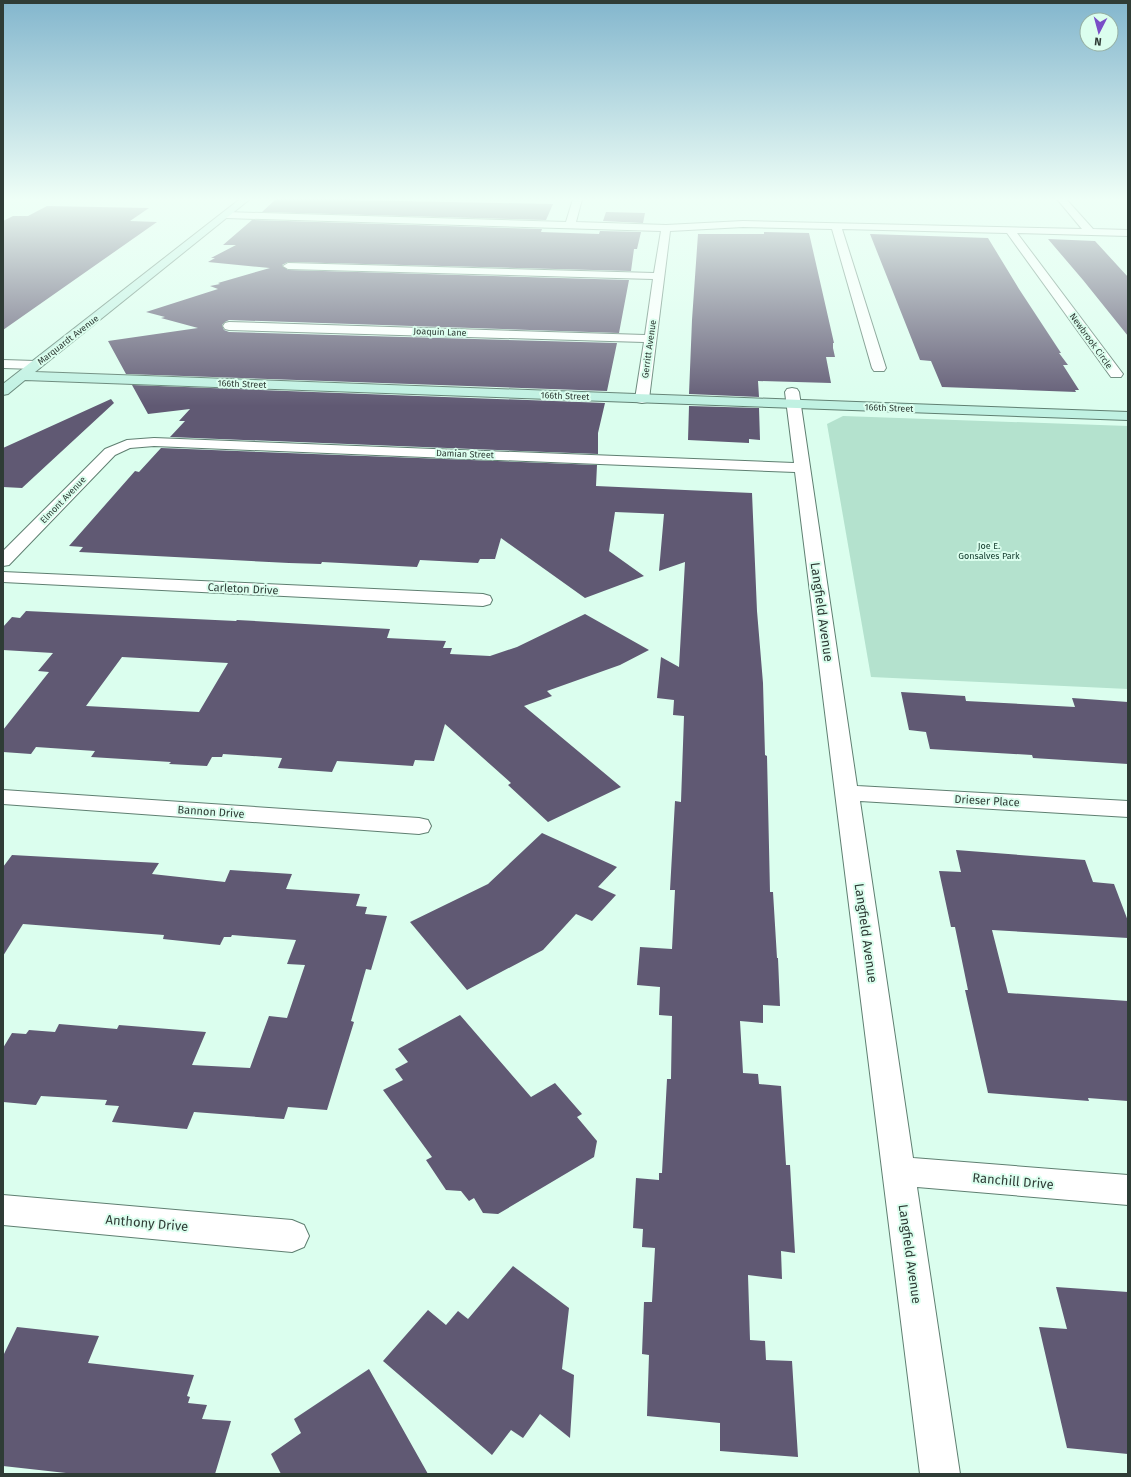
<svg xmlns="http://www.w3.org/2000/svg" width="1131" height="1477" viewBox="0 0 1131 1477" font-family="'Fira Sans',sans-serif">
	<rect width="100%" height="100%" fill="#dbfeee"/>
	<path fill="#b4e2ce" d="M843 416 1128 426V689L871 677 827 424Z"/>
	<path fill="#605973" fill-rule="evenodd" d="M276 199H354L353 200 553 204 546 220 262 212Z
		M47 206 149 208 130 221 157 222 3 330V221L13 216H28Z
		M606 212 645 213 643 223 603 221Z
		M252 220 542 229 541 232 599 234 600 231 641 232 637 249H634L631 271 288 262 282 265 288 270 629 280 619 333 229 320 225 322 222 325 224 330 229 332 617 343 607 391 126 374 108 341 198 328 161 318 165 317 146 312 218 289 210 286 220 284 218 283 270 268 208 262 215 258H211L236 245H223Z
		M764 232 809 233 834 343H833V348L835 357H826L831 383 758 381 759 397 689 394 692 320 698 234H764Z
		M870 234 988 238 1019 289 1061 353H1059L1068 365H1063L1079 390H1075L1076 392 942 387 931 361 920 360Z
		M1048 239 1095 241 1128 277V336L1083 280Z
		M132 385 605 403 598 433V454L170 437 185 421H179L190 409 148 414Z
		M111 399 114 403 22 488 3 487V448Z
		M689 406 759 408 760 440 749 439V443L688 440Z
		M161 448 597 465 596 486 752 493 757 611 763 683 765 755 767 756 770 892H773L777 958H778L780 1006 763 1005V1023L740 1021 743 1073 758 1074 759 1084 781 1086 786 1165H790L795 1253 781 1251 782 1279 748 1275 750 1340 765 1341 766 1360 792 1361 798 1457 720 1451V1423L647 1416 649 1355 642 1354 644 1302H652L655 1248 642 1247 643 1229 633 1228 636 1178 659 1180V1173H662L667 1079H671L672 1016 659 1015 660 987 637 985 640 947 672 949 675 890H670L675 801 681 802 684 716 673 715 674 700 657 698 661 657 679 667 685 562 659 571 664 514 615 512 609 551 644 576 585 598 501 538 495 559H480L478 563 420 560 417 567 322 562 321 564 289 563 79 552 83 547 69 546 135 471 139 472Z
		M26 611 236 621 237 620 390 629 387 638 446 641 443 648H452L450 654 490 656 517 647 585 614 649 650 620 665 547 691 552 696 524 706 621 787 548 822 508 785 511 783 445 724 434 761 415 760 413 766 337 761 332 772 278 768 282 758 223 754 222 757H212L207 766 169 764 171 762 91 757 95 751 36 747 31 754 3 752V730L49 672 38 671 53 653 3 650V627L12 617 20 618ZM122 657 228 663 199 712 86 706Z
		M901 692 965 696 966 701 1075 707 1072 698 1128 702V764L1033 758 1032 755 930 749 926 732 909 730Z
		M542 833 617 867 598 887 616 895 592 921 576 914 543 950 467 990 410 922 488 884Z
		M956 850 1085 860 1093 882 1114 884 1128 921V938L992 930 1008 993 1128 1001V1101L1088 1098 1089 1101 988 1093 965 990H968L955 927H951L939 871 961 872Z
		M12 855 159 863 152 874 225 882 230 870 292 874 286 889 360 894 356 906 367 907 365 914 387 916 371 970 366 969 351 1021 354 1022 327 1110 288 1107 284 1119 194 1112 187 1129 112 1122 119 1106 105 1105 107 1100 41 1096 36 1105 3 1102V1048L12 1033 26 1034 29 1030 55 1032 59 1024 117 1029 119 1025 206 1032 192 1065 250 1068 269 1016 287 1018 305 965 287 964 296 940 232 935 231 937H224L220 945 163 939 164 935 23 924 3 956V867Z
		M460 1015 531 1097 555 1083 582 1114 577 1117 597 1141 594 1157 498 1214 483 1213 474 1198 469 1201 461 1191 446 1190 426 1160 432 1157 383 1090 403 1080 395 1069 408 1062 398 1049Z
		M513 1266 569 1308 562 1369 574 1375 570 1438 540 1414 523 1438 511 1430 492 1455 383 1361 428 1310 446 1325 458 1311 468 1319Z
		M1056 1287 1128 1292V1454L1067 1448 1039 1327 1067 1329Z
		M17 1327 99 1336 88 1363 194 1375 187 1396 190 1397 188 1403 207 1405 202 1419 231 1421 215 1474H75L3 1466V1356Z
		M369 1369 428 1474H281L271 1454 301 1433 294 1419Z"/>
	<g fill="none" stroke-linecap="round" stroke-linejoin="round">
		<g stroke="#5f7f71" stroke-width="2">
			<path id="street" d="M573 199H582L576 222 666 225 743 221 1082 229 1057 199H1066L1093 229 1128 230V236L1017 233 1123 374 1121 377H1111L1007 233 842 229 886 368 884 371H874L872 368 832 229 743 227 670 231 649 399 647 402 642 403 637 402 635 399 644 342 229 330 225 329 223 326 225 323 229 322 645 335 653 279 288 269 283 266 288 263 654 273 661 231 226 218 221 215 226 212 566 222Z
				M3 360 35 361 40 362 41 365 40 368 35 369 3 368Z
				M792 388 797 389 799 392 857 786 1128 801V817L860 801 913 1158 1128 1175V1205L917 1187 960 1474H920L795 472 154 446 130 448 115 455 9 565 3 566V551L105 449 127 440 154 438 794 463 785 392 787 389Z
				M3 572 483 594 490 596 492 600 490 604 483 606 3 582Z
				M3 790 419 818 428 820 431 826 428 832 419 834 3 804Z
				M3 1195 292 1220 304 1225 309 1236 304 1247 292 1252 3 1225Z"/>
		</g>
		<g stroke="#5f7f71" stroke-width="2">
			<path id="secondary" d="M240 199H250L35 372 1128 412V420L25 380 8 394 3 395V384Z"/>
		</g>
		<use href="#street" fill="#fff" fill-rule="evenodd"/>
		<use href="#secondary" fill="#c0f1e2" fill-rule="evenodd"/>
	</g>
	<linearGradient id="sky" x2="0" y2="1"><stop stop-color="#83b6cd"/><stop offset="0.49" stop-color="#effff7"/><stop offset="1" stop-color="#effff7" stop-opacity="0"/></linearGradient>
	<rect width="1131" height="406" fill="url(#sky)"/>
	<g text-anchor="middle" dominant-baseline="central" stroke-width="4" stroke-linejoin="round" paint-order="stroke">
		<g font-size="9" fill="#2f3c36" stroke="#dbfeee">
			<text transform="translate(440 332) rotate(2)">Joaquin Lane</text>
			<text transform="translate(68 340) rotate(-38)">Marquardt Avenue</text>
			<text transform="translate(1091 341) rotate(54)">Newbrook Circle</text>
			<text transform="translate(649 349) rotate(-82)">Gerritt Avenue</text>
			<text transform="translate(242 384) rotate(2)">166th Street</text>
			<text transform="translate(565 396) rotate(2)">166th Street</text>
			<text transform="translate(889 408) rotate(2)">166th Street</text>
			<text transform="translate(465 454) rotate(2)">Damian Street</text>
			<text transform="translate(63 500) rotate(-46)">Elmont Avenue</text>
		</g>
		<g font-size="9" fill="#10382a" stroke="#dbfeee">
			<text x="989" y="546">Joe E.<tspan x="989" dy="10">Gonsalves Park</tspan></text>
		</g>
		<g font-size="11" fill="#2f3c36" stroke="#dbfeee">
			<text transform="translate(243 589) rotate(3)">Carleton Drive</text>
			<text transform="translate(987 801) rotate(3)">Drieser Place</text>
			<text transform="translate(211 812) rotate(4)">Bannon Drive</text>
		</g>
		<g font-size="13" fill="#2f3c36" stroke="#dbfeee">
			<text transform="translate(822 612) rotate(82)">Langfield Avenue</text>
			<text transform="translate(866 933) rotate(82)">Langfield Avenue</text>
			<text transform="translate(1013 1181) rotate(5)">Ranchill Drive</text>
			<text transform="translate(147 1223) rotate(5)">Anthony Drive</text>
			<text transform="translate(910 1254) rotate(82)">Langfield Avenue</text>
		</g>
	</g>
	<rect width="1131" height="1477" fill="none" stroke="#2f3c36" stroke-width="8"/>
	<g transform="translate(1099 32) rotate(186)"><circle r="19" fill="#dbfeee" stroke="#96b0a4"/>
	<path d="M0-3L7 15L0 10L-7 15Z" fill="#794ec7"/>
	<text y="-6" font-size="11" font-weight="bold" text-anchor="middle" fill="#2f3c36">N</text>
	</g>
</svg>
